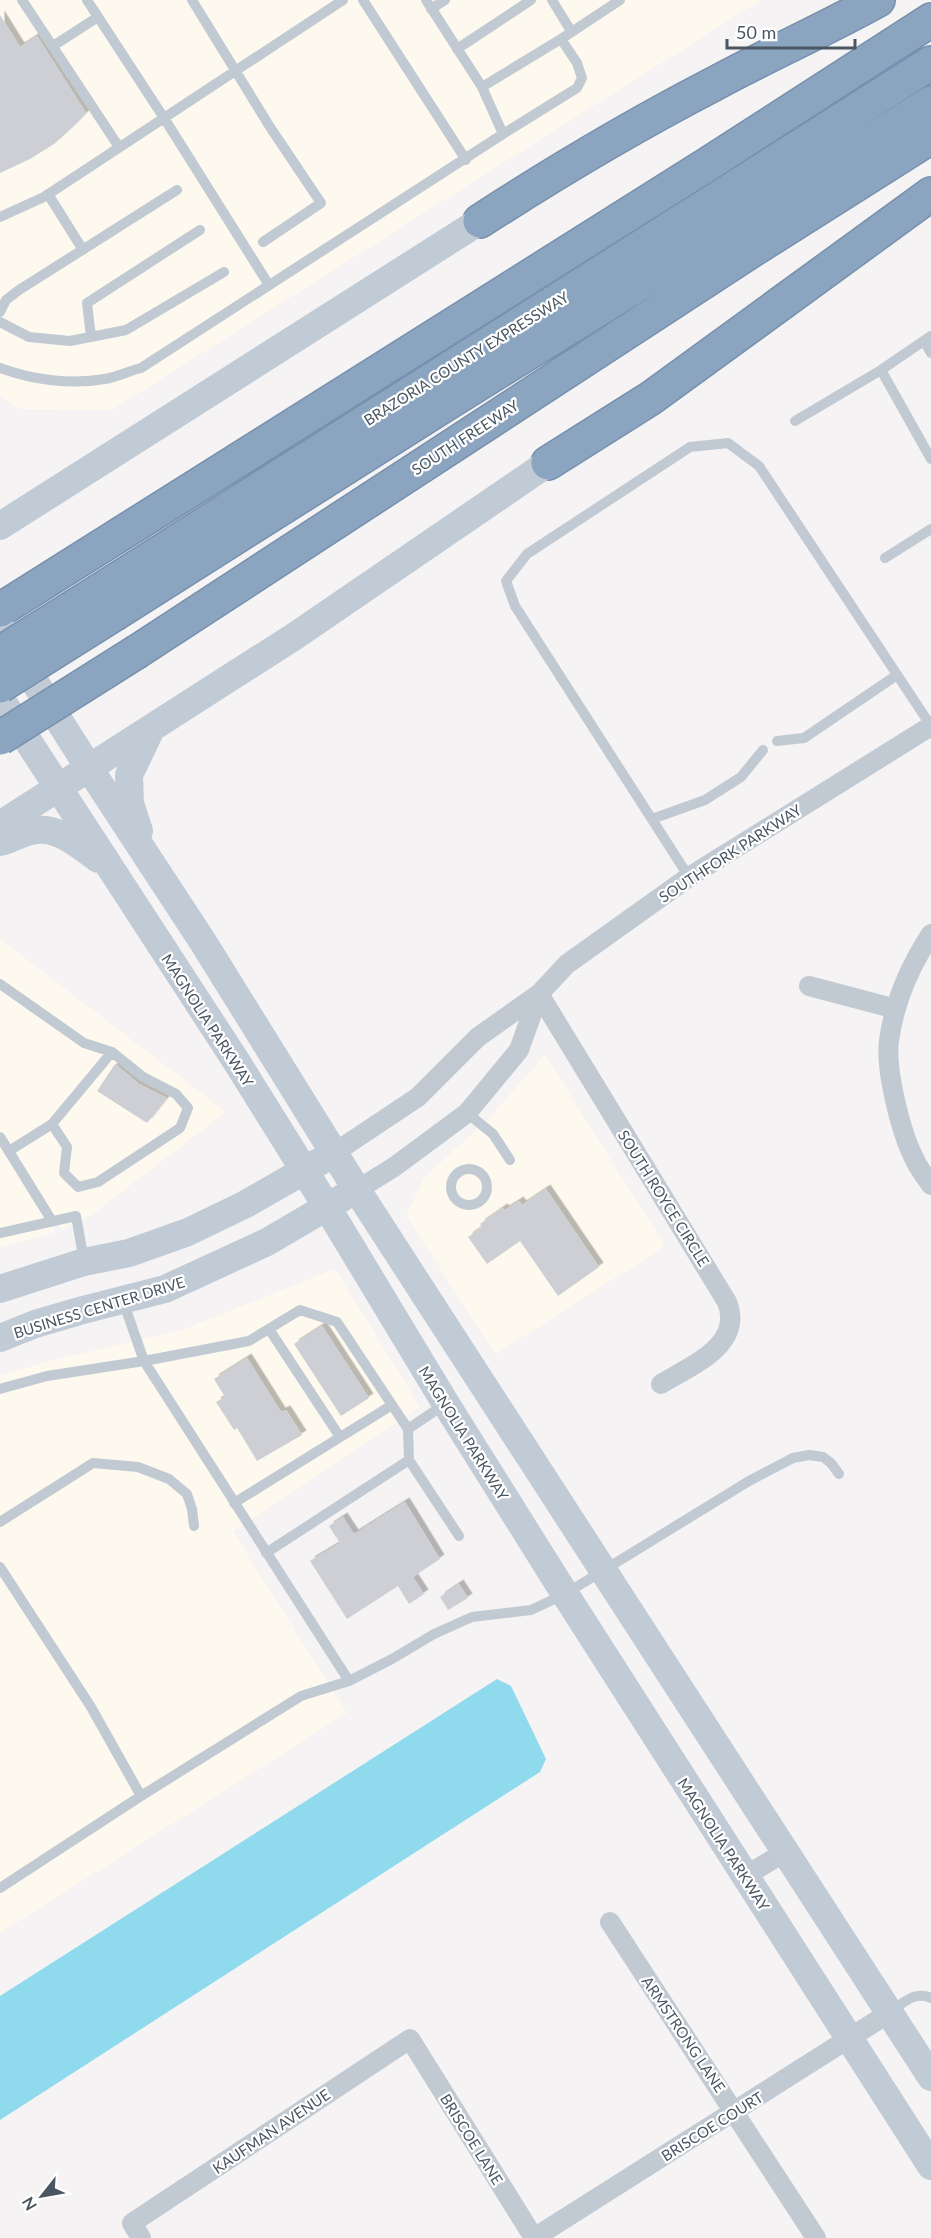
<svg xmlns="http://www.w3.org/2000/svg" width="931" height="2238" viewBox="0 0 931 2238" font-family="Lato,sans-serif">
	<defs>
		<filter id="shadow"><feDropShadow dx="4.5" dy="-4.5" stdDeviation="0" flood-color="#0004"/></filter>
	</defs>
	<rect width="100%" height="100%" fill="#f5f3f3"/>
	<path fill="#fdf9ef" d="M0 0H761L112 410 20 409 0 395Z
		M0 939 226 1112 90 1216 62 1230 0 1133Z
		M545 1055 665 1246 496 1354 406 1216 424 1178 490 1117Z
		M0 1145 55 1232 0 1248Z
		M335 1269 420 1407 233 1532 347 1713 0 1933V1376L49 1361 179 1331Z"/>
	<path fill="#90daee" d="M497 1679 511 1686 546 1759 540 1772 0 2120V1996Z"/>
	<path fill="#cdcfd5" filter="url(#shadow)" d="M0 15 20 47 37 36 86 113 74 126 54 144 30 159 0 173Z
		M115 1064 139 1084 167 1098 147 1123 97 1091Z
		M546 1189 599 1267 558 1296 520 1241 487 1264 468 1237 482 1227 480 1224 503 1208 505 1210 519 1201 522 1205Z
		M322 1326 369 1398 341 1416 294 1344Z
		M247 1358 281 1412 286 1410 302 1435 257 1461 237 1428 234 1430 216 1402 225 1397 214 1379Z
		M405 1502 440 1559 413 1577 424 1594 409 1604 398 1586 347 1619 310 1561 340 1543 329 1526 343 1517 354 1534Z
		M459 1584 468 1598 448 1610 440 1597Z"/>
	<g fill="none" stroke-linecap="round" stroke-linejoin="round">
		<g stroke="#7690ad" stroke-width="36">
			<path id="highway" d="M480 221C554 173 633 126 712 85 767 55 824 30 878 0
				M548 463 651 398 931 194
				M99 591 931 63
				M0 610 708 164 931 20
				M116 613 449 402 931 103
				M138 651 754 249 931 137"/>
		</g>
		<path stroke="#c1cad2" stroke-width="10" d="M22 0 119 147
			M192 0 270 127 321 203 263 242
			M363 0 466 160
			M552 0 571 31
			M431 9 445 0
			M561 39 620 0
			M53 46 98 17
			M457 49 531 0
			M482 87 561 39 577 63 582 78 577 88 503 134
			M48 194 83 250
			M0 217 44 197 164 118 87 0
			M269 285 164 118 343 0
			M0 312 6 300 19 290 177 190
			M0 322 29 337 70 341 126 330 224 272
			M931 336 881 370 931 459
			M91 337 87 303 200 230
			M924 341 931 353
			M0 368C32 380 71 385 105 379 117 377 129 371 141 368L503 134 482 87 426 0
			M795 421 881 370
			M885 558 931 529
			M777 741 804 738 897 675
			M652 819 705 800 741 777 763 750
			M689 877 515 606 506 581 527 554 690 447 728 443 759 466 931 726
			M0 984 84 1043 112 1052 143 1077 176 1094 188 1108 180 1128 98 1182 78 1187 64 1173 67 1147 52 1124
			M467 1113 493 1134 510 1160
			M0 1137 52 1221
			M9 1151 52 1124 112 1052
			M451 1187a18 18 0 1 1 36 0a18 18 0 1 1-36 0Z
			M0 1233 76 1216 84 1261
			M123 1301 144 1361 349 1681
			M269 1329 340 1437
			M0 1389 47 1376 144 1361 249 1341 300 1310 337 1322 408 1429
			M409 1460 459 1536
			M234 1503 392 1405
			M0 1522 93 1463 138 1467 169 1479 187 1494 192 1509 194 1526
			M266 1553 409 1460 408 1429 445 1404
			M0 1567 91 1707 141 1796
			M0 1888 141 1796 301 1696 349 1681 392 1659 434 1634 472 1617 531 1610 565 1594 749 1481 793 1458 809 1455 823 1457 831 1463 839 1474
			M889 2013C902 2004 915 1990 931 1998"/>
		<path stroke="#c1cad2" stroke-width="20" d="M931 934C910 966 894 1003 889 1041 885 1069 901 1133 914 1158 918 1168 925 1176 931 1185
			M809 986 896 1009
			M539 994 727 1302C744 1345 692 1365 661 1384
			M334 1153 418 1097 478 1037 539 994 567 964 689 877 931 726
			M357 1190 394 1167 467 1113 519 1050 539 994
			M745 1876 785 1852
			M610 1922 816 2238
			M141 2238 132 2223 410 2039 534 2238
			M534 2238 889 2013"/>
		<path stroke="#c1cbd6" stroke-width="28" d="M0 526 480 221
			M0 627 89 768 203 942 357 1190 931 2077
			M0 698 238 1064 327 1207 446 1404 565 1594 931 2166
			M0 825 295 636 548 463
			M139 831 130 803 129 775 151 729
			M0 842C12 839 24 831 36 830 59 827 81 846 98 859
			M0 1289 84 1262 129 1253 188 1232 246 1204 319 1162
			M0 1338 35 1324 83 1310 165 1289 267 1242 342 1198"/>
		<use href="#highway" stroke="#8ba5c1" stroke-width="33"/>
		<g stroke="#7690ad" stroke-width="36" stroke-linecap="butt">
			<path id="highway-bridge" d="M0 653 99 591
				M0 686 116 613
				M0 738 138 651"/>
		</g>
		<use href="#highway-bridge" stroke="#8ba5c1" stroke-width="33"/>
	</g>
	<g text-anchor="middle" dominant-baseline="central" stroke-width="4.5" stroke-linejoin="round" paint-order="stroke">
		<g font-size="15" fill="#4a5661" stroke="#fff">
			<text transform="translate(466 358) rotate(-32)">BRAZORIA COUNTY EXPRESSWAY</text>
			<text transform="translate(465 437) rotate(-33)">SOUTH FREEWAY</text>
			<text transform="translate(730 853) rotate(-33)">SOUTHFORK PARKWAY</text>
			<text transform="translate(208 1020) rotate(57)">MAGNOLIA PARKWAY</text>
			<text transform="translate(664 1198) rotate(58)">SOUTH ROYCE CIRCLE</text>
			<text transform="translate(99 1307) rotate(-17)">BUSINESS CENTER DRIVE</text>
			<text transform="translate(464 1433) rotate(58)">MAGNOLIA PARKWAY</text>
			<text transform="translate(724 1844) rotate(57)">MAGNOLIA PARKWAY</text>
			<text transform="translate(684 2034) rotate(56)">ARMSTRONG LANE</text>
			<text transform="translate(712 2126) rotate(-32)">BRISCOE COURT</text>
			<text transform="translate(271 2131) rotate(-34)">KAUFMAN AVENUE</text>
			<text transform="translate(472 2139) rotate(58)">BRISCOE LANE</text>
		</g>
	</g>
	<g transform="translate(42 2196) rotate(239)" stroke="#ffffff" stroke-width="4.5" paint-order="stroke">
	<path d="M0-4.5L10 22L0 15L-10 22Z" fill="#4a5661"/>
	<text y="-9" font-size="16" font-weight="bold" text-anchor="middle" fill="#4a5661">N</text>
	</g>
	<path d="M727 39v9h128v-9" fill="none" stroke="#4a5661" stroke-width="3"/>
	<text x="736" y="39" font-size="18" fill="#4a5661" stroke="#ffffff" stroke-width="4.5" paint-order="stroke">50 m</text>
</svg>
